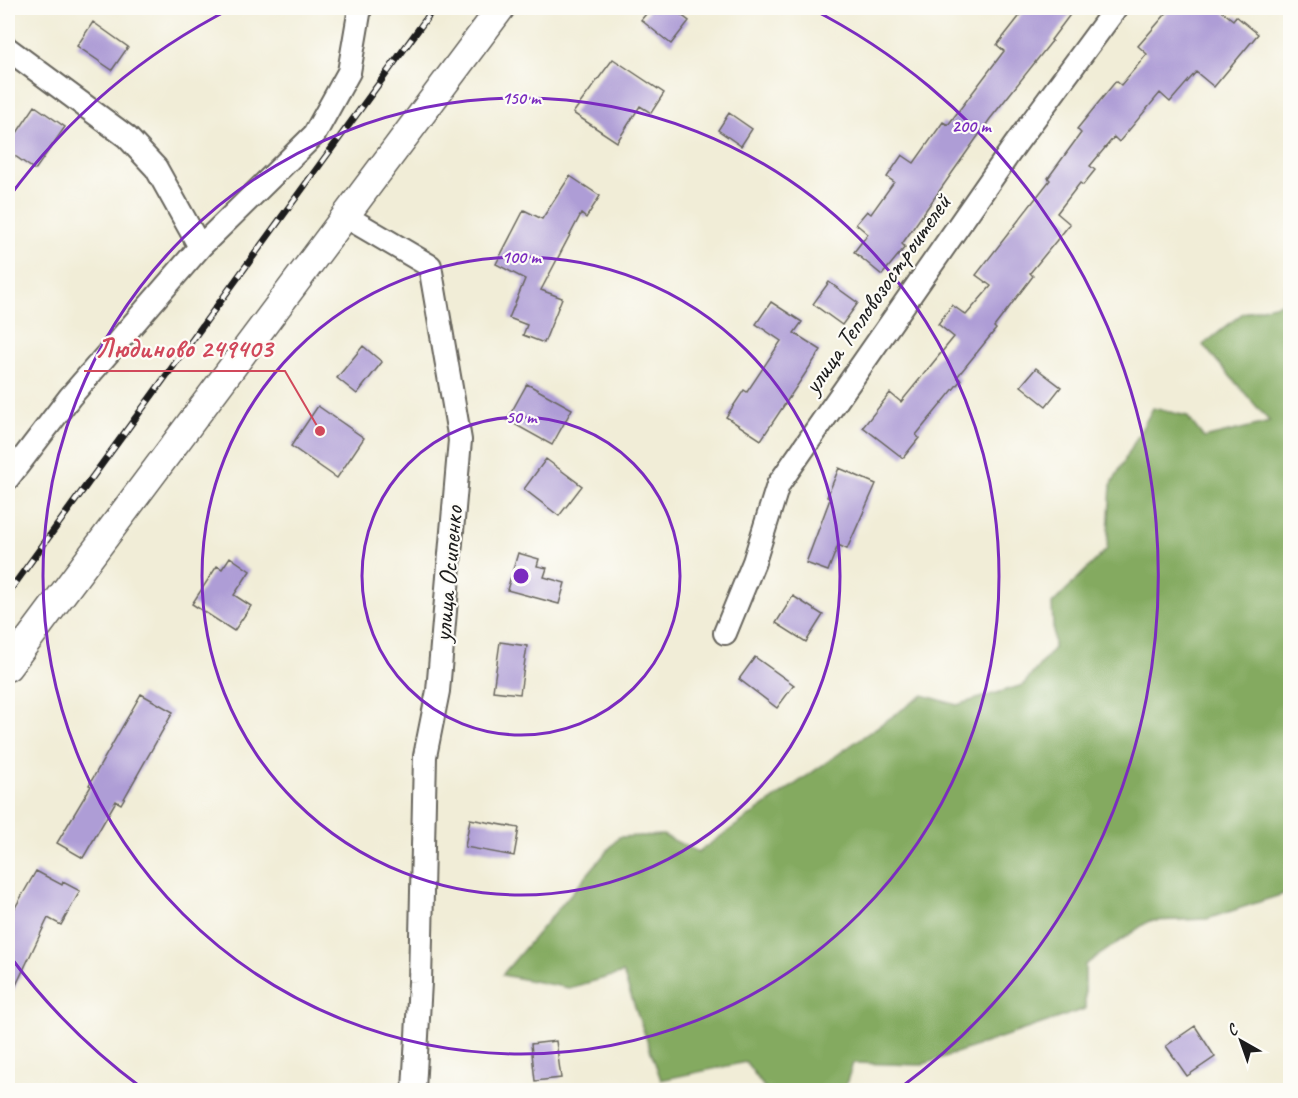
<svg xmlns="http://www.w3.org/2000/svg" width="1298" height="1098" viewBox="0 0 1298 1098" font-family="Caveat,sans-serif">
	<rect width="100%" height="100%" fill="#fdfcf7"/>
	<filter id="ink" filterUnits="userSpaceOnUse"><feTurbulence type="fractalNoise" baseFrequency=".0167" numOctaves="2"/><feDisplacementMap in="SourceGraphic" scale="12" xChannelSelector="R" yChannelSelector="G"/><feConvolveMatrix kernelMatrix="1 2 1 2 8 2 1 2 1" color-interpolation-filters="sRGB"/></filter>
	<filter id="wash" filterUnits="userSpaceOnUse"><feTurbulence type="fractalNoise" baseFrequency=".008" numOctaves="4" result="noise"/><feDisplacementMap in="SourceGraphic" scale="24" xChannelSelector="R" yChannelSelector="G"/><feGaussianBlur stdDeviation="1.35" result="paint"/><feColorMatrix in="noise" values="0 0 0 0 0 0 0 0 0 0 0 0 0 0 0 0 0 1.4 0 .05"/><feComposite in="paint" operator="in"/></filter>
	<g filter="url(#wash)">
		<rect width="100%" height="100%" fill="#f1edd7"/>
		<path fill="#84aa60" stroke="#50633e" stroke-width="1.5" d="M1290 271V892L1207 919 1149 921 1085 965V1009L921 1065 853 1063 844 1090H766L746 1062 661 1080 623 973 569 988 502 975 619 837 663 835 698 852 923 695 957 705 1023 685 1054 648 1052 604 1107 549 1111 485 1153 408 1187 416 1204 438 1270 422 1203 345 1243 313 1282 303Z"/>
		<g id="blocks">
			<path fill="#ae9dd6" d="M651 8H672L689 21 671 44 641 20Z
				M1026 8H1075L1051 40 1052 41 990 119 902 244 905 247 882 275 854 252 868 234 856 224 867 211 871 214 894 182 887 177 902 155 914 163 943 122 948 125 1004 51 997 45Z
				M1171 8H1218L1233 20 1236 16 1258 34 1214 87 1196 72 1170 102 1160 93 1119 142 1114 137 1090 166 1095 170 1083 185 1080 183 1057 213 1070 224 1030 273 1033 276 994 327 996 329 957 377 961 380 916 435 919 438 903 458 863 427 890 393 901 402 954 337 938 324 952 305 966 315 991 286 976 275 1050 180 1048 178 1081 133 1077 129 1116 81 1121 85 1147 54 1138 46Z
				M93 22 128 47 112 70 77 46Z
				M613 59 664 93 651 113 640 106 617 142 573 113Z
				M35 106 65 127 35 170 8 151V146Z
				M729 113 752 129 741 146 718 130Z
				M570 176 600 196 586 218 581 214 541 290 562 298 544 343 523 335 527 325 509 318 525 279 496 264 524 210 542 219Z
				M829 282 858 303 842 325 813 304Z
				M771 302 802 322 794 333 821 350 761 440 726 417 744 390 747 392 781 341 756 324Z
				M363 346 382 362 357 394 337 378Z
				M1036 368 1061 387 1046 406 1021 386Z
				M527 384 572 409 552 445 507 420Z
				M318 406 364 438 337 478 291 446Z
				M546 459 582 486 559 516 524 489Z
				M839 468 876 484 847 549 838 545 828 571 806 563 830 499 827 497Z
				M518 553 539 559 537 566 547 568 544 577 565 583 559 604 507 590Z
				M230 557 250 571 234 595 251 606 234 631 192 604 217 566 222 569Z
				M793 596 823 615 806 642 776 623Z
				M500 642 527 646 520 694 493 691Z
				M755 657 794 685 777 708 739 679Z
				M141 694 173 712 121 804 116 801 83 858 57 843 91 786 89 785Z
				M470 819 519 828 514 856 465 847Z
				M36 871 62 885 63 882 80 891 61 925 48 918 8 1002V920Z
				M1195 1026 1215 1057 1187 1076 1166 1046Z
				M556 1041 561 1078 535 1081 531 1044Z"/>
		</g>
	</g>
	<g filter="url(#ink)">
		<use href="#blocks" fill-opacity="0" stroke="#67655d" stroke-width="1.5"/>
		<g fill="none" stroke-linecap="round" stroke-linejoin="round">
			<g stroke="#67655d" stroke-width="26">
				<path id="minor" d="M8 49 127 137 156 168 200 247
					M345 216 430 266 460 440 438 691 425 756 420 982 414 1090
					M8 478 70 397 200 247 314 135 349 72 360 8
					M725 633 754 562 778 485 1015 145 1116 8"/>
			</g>
			<g stroke="#67655d" stroke-width="30">
				<path id="tertiary" d="M8 667 501 8"/>
			</g>
			<use href="#minor" stroke="#fff" stroke-width="22"/>
			<use href="#tertiary" stroke="#fff" stroke-width="27"/>
			<g stroke="#1c1c1c" stroke-width="7">
				<path id="rail" d="M8 593 434 8"/>
			</g>
			<use href="#rail" stroke="#fdfcf7" stroke-width="4.5" stroke-dasharray="14" stroke-linecap="butt"/>
		</g>
	</g>
	<g fill="none" stroke="#7b2cbf" stroke-width="3">
		<circle cx="521" cy="576" r="159"/>
		<circle cx="521" cy="576" r="319"/>
		<circle cx="521" cy="576" r="478"/>
		<path d="M142 1088A637 637 0 0 1 9 955M9 197A637 637 0 0 1 232 8M810 8A637 637 0 0 1 900 1088"/>
	</g>
	<g text-anchor="middle" dominant-baseline="central" stroke-width="4.5" stroke-linejoin="round" paint-order="stroke">
		<g font-size="26" fill="#1c1c1c" stroke="#fdfcf7">
			<text transform="translate(877 294) rotate(-55)">улица Тепловозостроителей</text>
			<text transform="translate(448 574) rotate(-85)">улица Осипенко</text>
		</g>
	</g>
	<circle cx="521" cy="576" r="9" fill="#7b2cbf" stroke="#fdfcf7" stroke-width="3"/>
	<g font-size="18" text-anchor="middle" font-weight="bold" fill="#7b2cbf" stroke="#fdfcf7" stroke-width="4.5" stroke-linejoin="round" paint-order="stroke">
		<text x="521" y="104">150 m</text>
		<text x="971" y="132">200 m</text>
		<text x="521" y="263">100 m</text>
		<text x="521" y="423">50 m</text>
	</g>
	<path fill="none" stroke="#d1495b" stroke-width="2" d="M320 431L285 371H84"/>
	<circle fill="#d1495b" stroke="#fdfcf7" stroke-width="2" cx="320" cy="431" r="6"/>
	<g font-size="27" text-anchor="middle" font-weight="bold" fill="#d1495b" stroke="#fdfcf7" stroke-width="4.5" stroke-linejoin="round" paint-order="stroke">
		<text x="184" y="357">Людиново 249403</text>
	</g>
	<rect width="1298" height="1098" fill="none" stroke="#fdfcf7" stroke-width="30"/>
	<g transform="translate(1241 1041) rotate(320)" stroke="#fdfcf7" stroke-width="4.5" paint-order="stroke">
	<path d="M0-4.5L10 22L0 15L-10 22Z" fill="#1c1c1c"/>
	<text y="-9" font-size="16" font-weight="bold" text-anchor="middle" fill="#1c1c1c">С</text>
	</g>
</svg>
